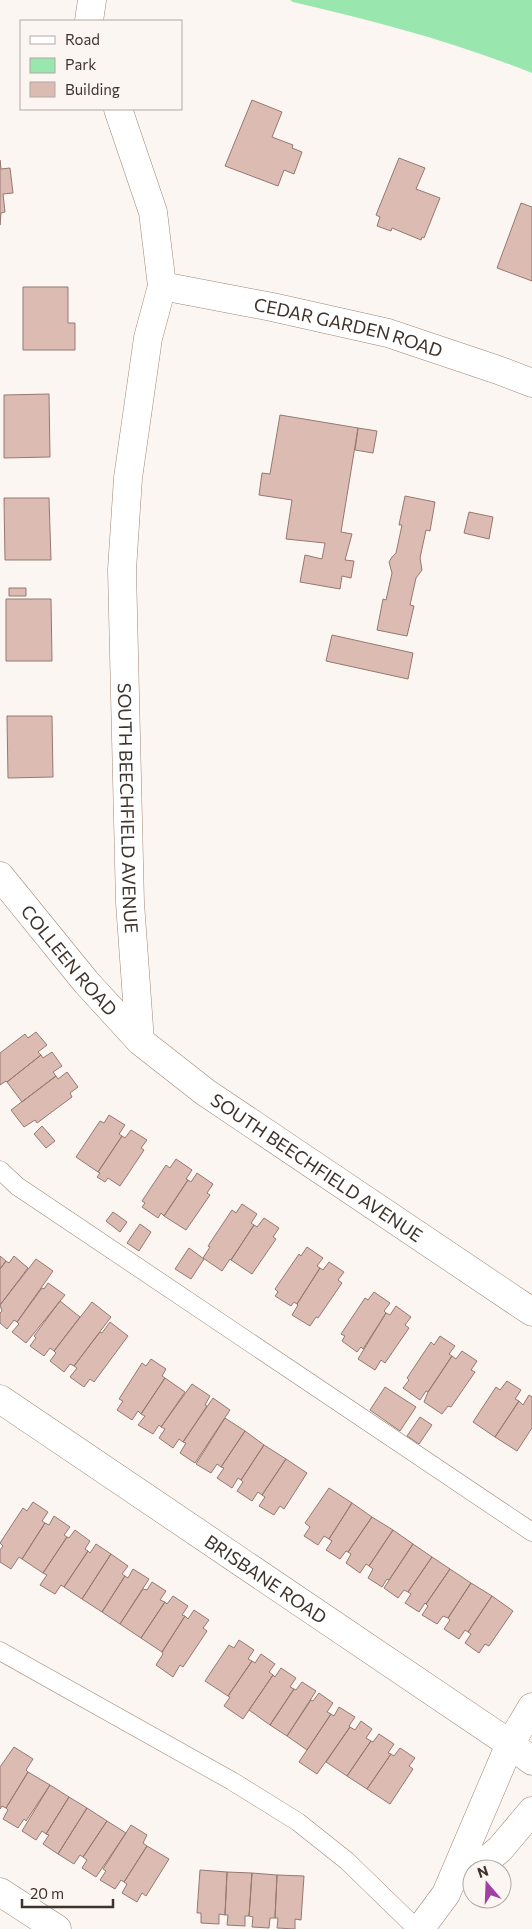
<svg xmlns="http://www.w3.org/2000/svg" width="532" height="1929" viewBox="0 0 532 1929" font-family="Commissioner,sans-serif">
	<rect width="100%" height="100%" fill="#fcf6f2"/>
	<path fill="#99e6ae" d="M290 0H532V73C455 42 374 21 293 2Z"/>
	<path fill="#dcbbb2" stroke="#967870" d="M252 100 282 112 272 137 293 145 292 148 302 152 294 174 284 170 278 186 225 166Z
		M399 158 425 168 416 189 440 198 424 238 422 237 421 240 392 228 391 231 377 226 380 217 376 215Z
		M0 160 1 169 10 168 13 193 3 194 5 212 1 213 0 225Z
		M521 203 532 207V281L497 268Z
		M23 287H68V323H75V350H23Z
		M49 394 50 457 4 458V395Z
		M280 415 358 428 341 532 352 534 345 560 354 561 351 578 342 576 340 589 300 582 305 555 322 559 325 543 286 539 292 500 259 495 262 473 270 474Z
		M358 428 377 431 373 453 355 450Z
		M405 496 435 502 430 531 426 530 420 558 422 570 416 578 410 605 414 606 407 636 377 630 383 599 386 600 392 573 389 562 392 557 396 553 402 525H399Z
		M4 498H49L51 560H5Z
		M469 512 493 517 489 539 464 533Z
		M9 588H26V596H9Z
		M6 599H51L52 661H6Z
		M332 635 413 653 408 679 326 661Z
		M7 716H52L53 777 8 778Z
		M36 1032 47 1045 38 1052 41 1055 7 1082 6 1081 0 1085V1053L25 1034 28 1038Z
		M52 1052 62 1066 53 1072 56 1076 22 1102 7 1082 41 1055 43 1058Z
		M67 1072 78 1087 70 1093 72 1097 37 1123 35 1120 24 1127 11 1110 56 1076 58 1079Z
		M109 1115 125 1125 119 1134 122 1136 98 1172 76 1157 100 1121 104 1123Z
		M42 1126 55 1141 46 1148 34 1134Z
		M131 1130 147 1140 141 1148 144 1150 120 1186 108 1178 105 1182 97 1177 100 1173 98 1172 122 1136 125 1138Z
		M176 1159 192 1170 186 1179 188 1180 164 1216 161 1213 158 1218 142 1207 145 1203 142 1201 166 1165 170 1168Z
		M197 1173 213 1184 207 1193 210 1195 186 1230 164 1216 188 1180 191 1182Z
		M242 1204 257 1214 251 1223 254 1225 231 1260 230 1259 222 1271 203 1258 210 1247 208 1246 232 1210 236 1213Z
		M113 1212 127 1222 120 1232 106 1221Z
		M264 1218 279 1228 273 1237 276 1239 252 1274 231 1260 254 1225 257 1227Z
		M140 1224 151 1232 139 1251 127 1243Z
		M307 1247 323 1258 317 1266 320 1268 297 1304 294 1302 291 1306 275 1296 278 1292 275 1289 299 1254 301 1256Z
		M189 1248 204 1259 191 1279 175 1269Z
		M0 1256 6 1261 0 1269Z
		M14 1256 28 1268 0 1305V1269L6 1261 9 1263Z
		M36 1259 53 1271 17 1322 14 1320 7 1329 0 1323V1313L2 1311 0 1305Z
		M329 1262 344 1272 338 1280 342 1283 318 1318 316 1317 310 1326 292 1315 298 1305 297 1304 320 1268 323 1270Z
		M48 1283 65 1295 26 1343 12 1332 19 1324 17 1322 42 1288 44 1289Z
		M374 1292 390 1303 384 1311 386 1313 363 1349 361 1347 357 1352 342 1341 345 1336 341 1334 365 1298 368 1300Z
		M60 1301 80 1317 54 1351 50 1348 44 1356 30 1346 36 1338 34 1336Z
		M92 1302 111 1317 74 1366 70 1364 64 1372 50 1361 56 1353 54 1351Z
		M396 1306 411 1317 405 1325 409 1328 385 1363 381 1360 375 1370 358 1359 386 1313 390 1315Z
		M110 1322 128 1336 94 1382 90 1379 84 1387 70 1377 77 1368 74 1366 100 1332 102 1333Z
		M440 1336 455 1346 449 1354 452 1356 428 1392 426 1391 420 1400 403 1388 409 1380 407 1378 431 1342 434 1345Z
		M462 1351 477 1361 471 1370 475 1372 451 1407 448 1406 442 1414 424 1402 428 1392 452 1356 456 1359Z
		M151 1359 166 1369 162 1376 165 1378 141 1414 138 1411 132 1420 117 1410 123 1401 119 1399 142 1363 146 1366Z
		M165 1378 185 1392 161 1427 159 1425 153 1434 138 1425 145 1416 141 1414Z
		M507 1381 521 1390 515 1399 519 1401 495 1437 473 1422 496 1387 500 1390Z
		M192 1384 210 1396 205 1405 207 1406 183 1442 179 1439 173 1448 159 1438 165 1429 161 1427Z
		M385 1387 416 1407 400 1431 370 1410Z
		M529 1395 532 1397V1428L517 1451 495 1437 519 1401 523 1405Z
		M213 1398 230 1410 195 1463 180 1453 186 1443 183 1442Z
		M420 1417 432 1425 419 1444 407 1436Z
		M225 1418 245 1431 221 1467 217 1464 211 1473 196 1464Z
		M245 1431 264 1445 241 1480 238 1478 232 1488 217 1478 224 1468 221 1467Z
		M264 1445 286 1459 262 1495 258 1492 252 1501 237 1491 243 1482 241 1480Z
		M286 1459 307 1473 284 1509 280 1506 274 1515 259 1506 265 1497 262 1495Z
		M329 1488 352 1503 329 1539 324 1536 318 1545 304 1536 310 1527 305 1523Z
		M33 1502 48 1512 42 1521 45 1523 22 1559 19 1557 11 1569 0 1562V1550L3 1546 0 1543 23 1508 27 1511Z
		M352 1503 372 1517 348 1552 346 1551 340 1559 326 1550 332 1541 329 1539Z
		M54 1516 70 1527 64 1535 67 1537 43 1573 22 1559 45 1523 49 1525Z
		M372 1517 393 1530 369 1566 366 1564 360 1573 346 1563 351 1554 348 1552Z
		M75 1530 90 1541 85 1549 88 1551 64 1587 61 1585 55 1594 40 1585 47 1575 43 1573 67 1537 69 1538Z
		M393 1530 413 1544 389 1580 387 1579 382 1587 368 1578 373 1569 369 1566Z
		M96 1544 111 1554 82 1599 64 1587 88 1551 90 1553Z
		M413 1544 432 1557 408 1592 404 1590 398 1598 384 1588Z
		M111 1554 128 1566 122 1574 125 1576 102 1612 82 1599Z
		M432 1557 450 1569 426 1604 425 1603 419 1612 405 1603 411 1594 408 1592Z
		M133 1569 149 1579 120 1624 102 1612 125 1576 128 1578Z
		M450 1569 471 1583 448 1618 443 1616 437 1624 422 1615 428 1606 426 1604Z
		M152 1582 166 1591 160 1600 165 1602 141 1638 120 1624 143 1589 147 1590Z
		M471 1583 492 1596 468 1632 465 1630 459 1639 444 1629 450 1620 448 1618Z
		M173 1596 188 1606 182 1615 185 1616 162 1652 141 1638 165 1602 167 1604Z
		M492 1596 513 1611 489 1646 485 1644 479 1653 465 1643 471 1634 468 1632Z
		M194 1610 209 1620 203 1628 207 1631 183 1667 180 1665 173 1677 156 1665 163 1654 162 1652 185 1616 188 1619Z
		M239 1640 254 1650 248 1659 252 1661 228 1696 205 1681 229 1645 234 1648Z
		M261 1654 275 1664 269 1672 273 1675 243 1719 224 1706 230 1697 228 1696 252 1661 255 1663Z
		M281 1668 296 1678 290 1687 294 1689 270 1725 249 1710 273 1675 275 1677Z
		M302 1682 316 1691 287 1736 270 1725 294 1689 296 1690Z
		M319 1693 333 1703 327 1712 331 1714 307 1750 287 1736 311 1700 313 1701Z
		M339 1707 355 1717 349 1726 350 1727 317 1774 299 1762 331 1714 334 1716Z
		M361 1721 372 1729 366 1738 371 1741 347 1776 326 1762 350 1727 355 1730Z
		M379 1734 394 1744 388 1753 391 1754 367 1789 347 1776 371 1741 373 1742Z
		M14 1747 33 1759 26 1770 28 1772 6 1808 2 1806 0 1809V1767Z
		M400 1748 415 1758 409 1766 413 1769 390 1804 367 1789 391 1754 394 1756Z
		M28 1772 50 1785 26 1821 24 1819 18 1828 3 1819 8 1810 6 1808Z
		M50 1785 69 1797 46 1834 42 1831 36 1840 22 1831Z
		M69 1797 87 1808 58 1854 43 1844 49 1835 46 1834Z
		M87 1808 107 1821 83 1857 80 1855 74 1864 58 1854Z
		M107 1821 126 1833 96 1877 82 1868 87 1860 83 1857Z
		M131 1825 147 1835 143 1843 147 1846 124 1882 121 1880 115 1889 100 1880 106 1871 103 1869Z
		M147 1846 169 1859 146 1896 142 1893 137 1902 122 1893 127 1884 124 1882Z
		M200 1870 227 1872 225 1915 219 1914V1924L201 1923V1913H197Z
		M227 1872 252 1873 249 1916H245V1926L227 1925 228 1915H225Z
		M252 1873 277 1875 275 1918H270L269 1928 252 1927 253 1917 249 1916Z
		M277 1875 304 1876 301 1920 295 1919V1929L277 1928 278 1918H275Z"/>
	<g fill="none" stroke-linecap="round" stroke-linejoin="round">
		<g stroke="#a08676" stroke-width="19">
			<path id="lane" d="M0 1170 17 1186 532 1532
				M0 1651 232 1781 298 1822 347 1861 417 1929"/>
		</g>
		<g stroke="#a08676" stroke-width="29">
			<g id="street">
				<path d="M89 21 92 0"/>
				<path id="s1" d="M118 109 153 212 162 286 148 338 128 478 122 570 130 903 140 1041"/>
				<path id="s2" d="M162 286 272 307 388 333 498 370 532 383"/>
				<path id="s3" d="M0 1399 510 1744 532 1761"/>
				<path d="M476 1869 500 1849 532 1811"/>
				<path d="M0 1892 57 1929"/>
				<path d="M420 1929 446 1894 510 1744 532 1707"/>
			</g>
		</g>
		<g stroke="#a08676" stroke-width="29">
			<g id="secondary">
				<path id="s4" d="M0 876 86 982 140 1041 205 1092 532 1312"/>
			</g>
		</g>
		<use href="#lane" stroke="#fff" stroke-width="18"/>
		<use href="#street" stroke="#fff" stroke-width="28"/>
		<use href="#secondary" stroke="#fff" stroke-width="28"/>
	</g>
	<g text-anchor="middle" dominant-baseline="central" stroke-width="4" stroke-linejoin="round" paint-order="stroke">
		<g font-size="18" fill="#3e332c" stroke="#fcf6f2">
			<text stroke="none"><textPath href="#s2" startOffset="191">CEDAR GARDEN ROAD</textPath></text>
			<text stroke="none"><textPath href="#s1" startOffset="709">SOUTH BEECHFIELD AVENUE</textPath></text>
			<text stroke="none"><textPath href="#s4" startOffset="109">COLLEEN ROAD</textPath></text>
			<text stroke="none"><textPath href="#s4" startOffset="434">SOUTH BEECHFIELD AVENUE</textPath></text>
			<text stroke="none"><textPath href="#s3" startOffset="321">BRISBANE ROAD</textPath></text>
		</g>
	</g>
	<rect x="20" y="20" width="162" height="90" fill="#fcf6f2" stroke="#b0a8a3"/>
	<rect x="30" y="36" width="25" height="8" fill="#ffffff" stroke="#b0a8a3"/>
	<text x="65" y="45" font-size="15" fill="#3e332c">Road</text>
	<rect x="30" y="58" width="25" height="15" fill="#99e6ae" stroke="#b0a8a3"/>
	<text x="65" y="70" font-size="15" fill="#3e332c">Park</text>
	<rect x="30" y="82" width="25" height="15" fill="#dcbbb2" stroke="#b0a8a3"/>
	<text x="65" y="95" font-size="15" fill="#3e332c">Building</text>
	<g transform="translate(487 1884) rotate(341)"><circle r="24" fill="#fcf6f2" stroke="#b0a8a3"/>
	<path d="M0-4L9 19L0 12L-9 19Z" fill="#a03fa6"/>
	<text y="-8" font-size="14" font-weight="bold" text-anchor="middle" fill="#3e332c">N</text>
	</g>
	<path d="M22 1899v8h91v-8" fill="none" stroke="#3e332c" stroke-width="2.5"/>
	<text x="30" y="1899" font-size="15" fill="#3e332c" stroke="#fcf6f2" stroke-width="4" paint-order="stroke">20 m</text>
</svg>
